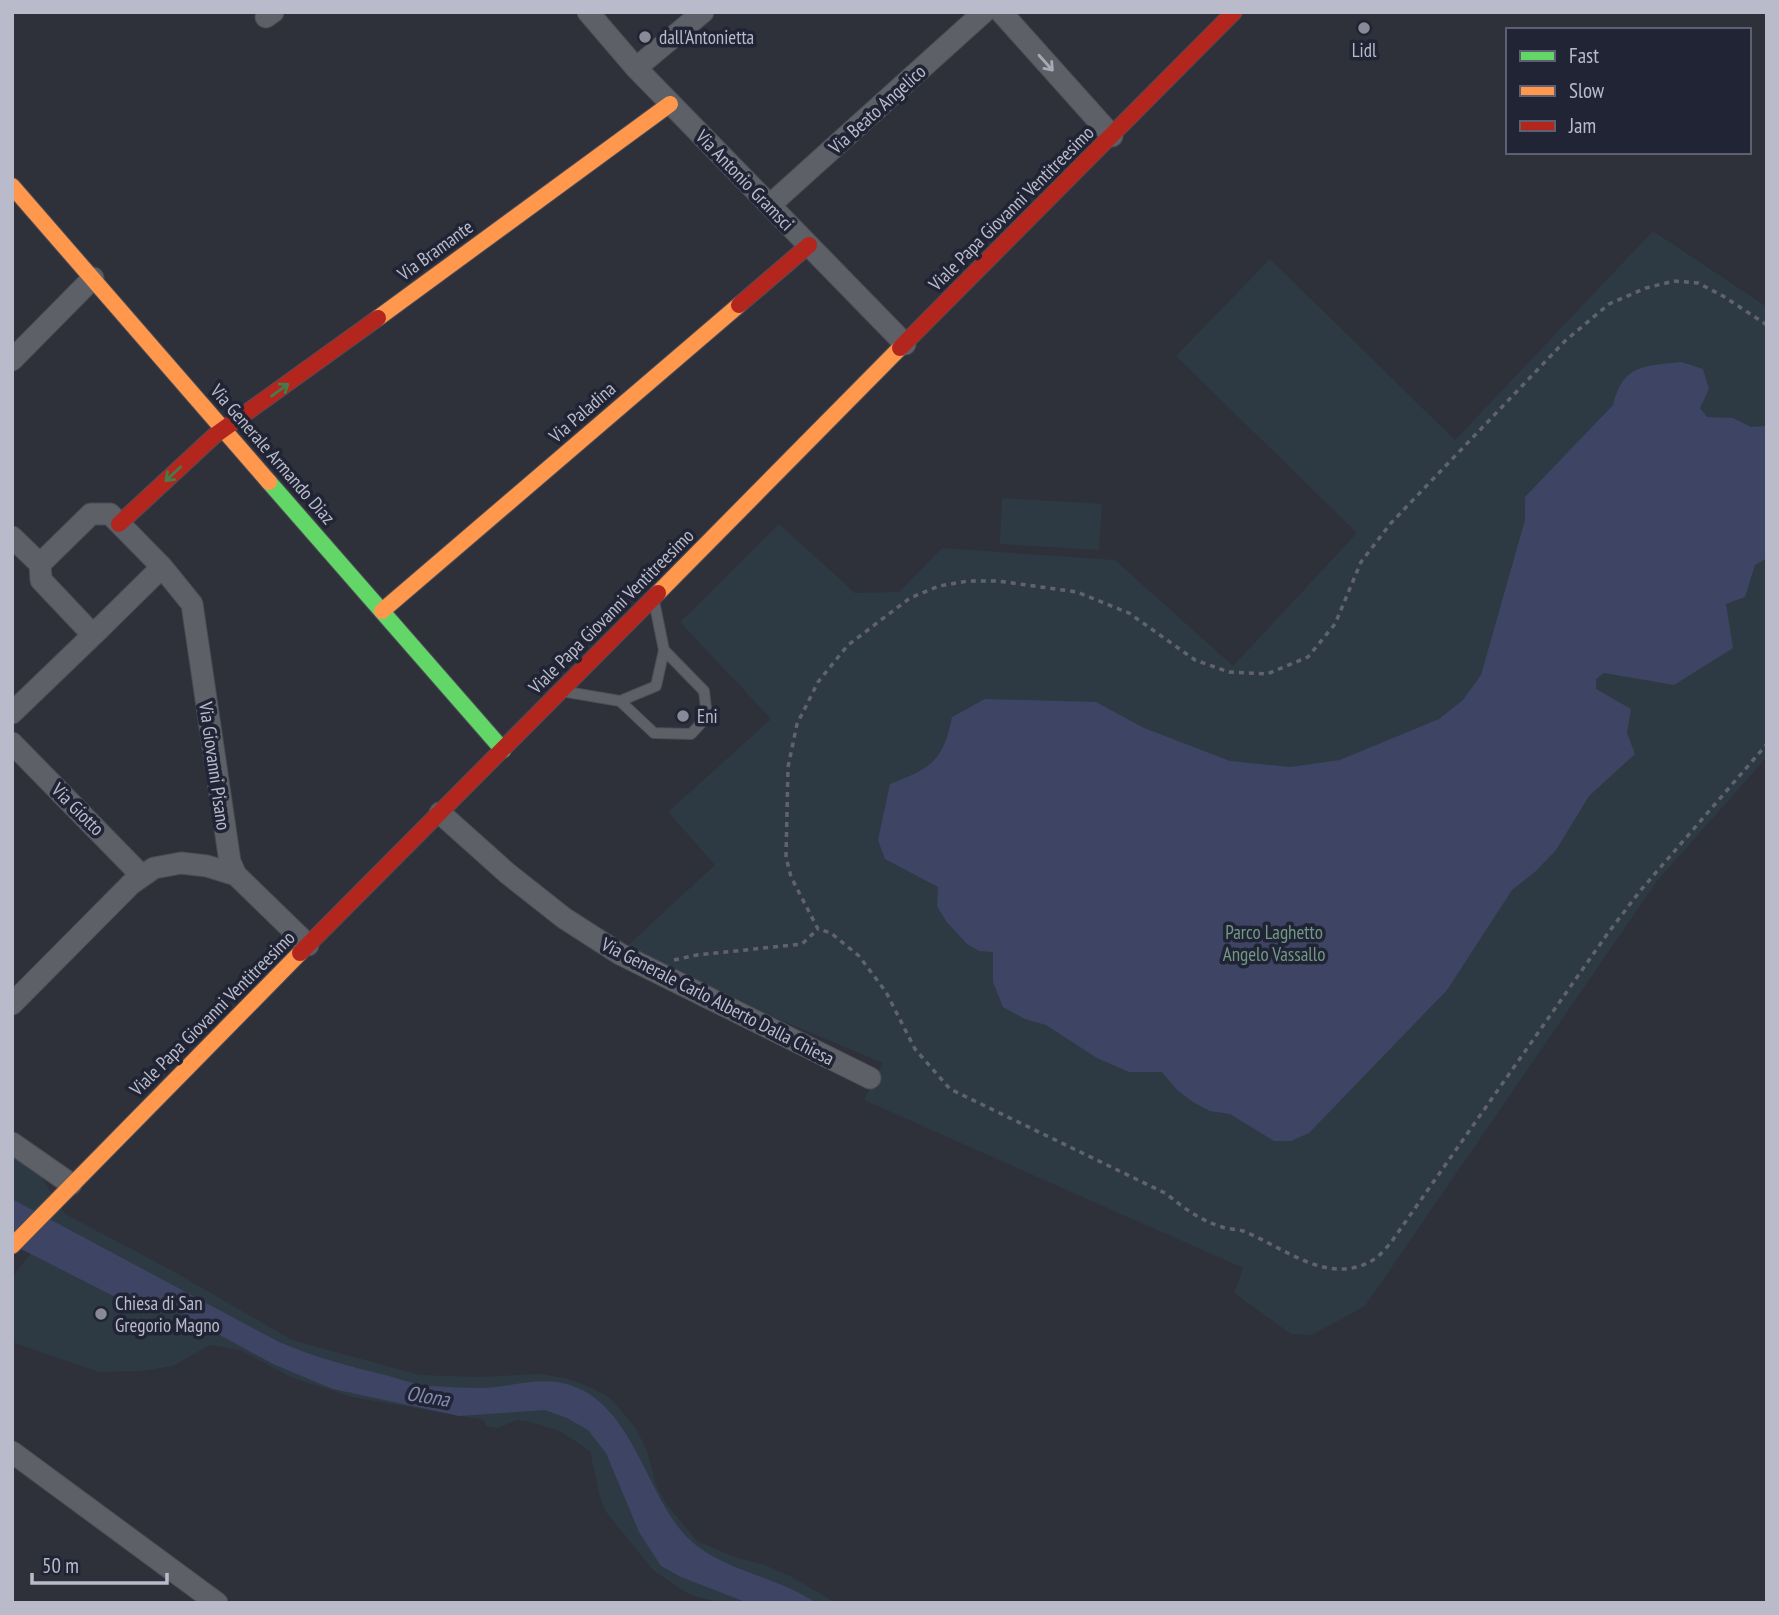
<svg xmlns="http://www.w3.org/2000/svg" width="1779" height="1615" viewBox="0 0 1779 1615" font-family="'PT Sans Narrow',sans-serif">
	<rect width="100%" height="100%" fill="#2e303a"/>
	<path fill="#2e3a43" d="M1653 231 1767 307V757L1657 881 1365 1306 1312 1335 1291 1334 1234 1293 1243 1268 864 1100 883 1063 778 1019 627 946 715 865 668 812 771 719 680 622 779 524 855 593 899 592 942 548 1115 560 1233 666 1357 533 1176 356 1270 259 1455 440Z
		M1002 498 1102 504 1099 550 1000 544Z
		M12 1154 41 1173 45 1183 65 1214 171 1270 292 1340 420 1375 478 1377 539 1374 566 1378 592 1388 610 1398 635 1427 647 1451 656 1485 667 1505 697 1541 735 1557 765 1565 792 1577 836 1603H726L697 1597 685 1592 654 1571 606 1512 600 1497 590 1451 560 1431 530 1422 517 1420 498 1428 486 1426 484 1420 352 1397 293 1378 240 1350 210 1345 173 1366 141 1371 99 1372 12 1342V1277L40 1242 35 1245 12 1237Z"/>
	<path fill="#3e4463" d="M1681 362 1703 369 1709 389 1700 408 1707 417 1733 418 1751 427 1767 426V558L1755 565 1745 597 1726 604 1733 648 1674 685 1604 673 1596 679V689L1631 709 1627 733 1635 754 1589 796 1556 850 1536 871 1512 890 1447 990 1309 1133 1291 1141H1274L1230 1114 1210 1111 1193 1102 1177 1090 1162 1072H1129L1097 1058 1046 1025 1025 1019 1003 1007 993 982V952L979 951 967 944 946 921 937 906 938 887 885 859 878 840 890 784C931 768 943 762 952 717L985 699 1096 702 1144 728 1230 761 1290 767 1340 760 1439 719 1463 700 1481 675 1525 520V497L1613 405C1623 364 1644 366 1681 362Z
		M12 1199 279 1342C314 1357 348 1366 385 1375 400 1379 416 1385 431 1386 448 1387 467 1388 484 1388 518 1386 545 1374 578 1388 630 1411 646 1485 679 1528 712 1571 773 1573 816 1603H748L681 1577 661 1566 639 1532 606 1453 588 1430 567 1418 545 1410 459 1416 333 1389 273 1364 90 1264 12 1226Z"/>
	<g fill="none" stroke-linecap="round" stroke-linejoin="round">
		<path stroke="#3e4463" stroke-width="33" d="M12 1226 144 1293"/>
		<g stroke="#4b4d54" stroke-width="12">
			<path id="lane" d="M567 692 620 701 656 686 664 650 654 601
				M620 701 654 733 691 734 707 717 704 691 664 650"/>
		</g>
		<g stroke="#4b4d54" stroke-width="23">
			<path id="street" d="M588 12 636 68 905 344
				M1001 12 1112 136
				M266 17 273 12
				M636 68 703 12
				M770 205 984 12
				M12 360 93 278
				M91 514H110L162 567 93 635 41 580 40 564Z
				M12 537 40 564
				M162 567 192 604 230 862 236 875 308 945
				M12 713 93 635
				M12 743 142 876
				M440 813 507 873 564 918 620 954 870 1078
				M12 1004 131 884 154 868 181 863 207 866 236 875
				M12 1143 71 1184
				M12 1452 217 1603"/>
		</g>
		<g stroke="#4c4d57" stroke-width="18">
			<path id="fast" d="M269 482 503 750"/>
		</g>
		<g stroke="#4c4d57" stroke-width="18">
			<path id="slow" d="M12 186 269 482
				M378 318 670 104
				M658 593 900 348
				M382 611 739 305
				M12 1246 300 953"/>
		</g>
		<g stroke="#4c4d57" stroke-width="18">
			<path id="jam" d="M739 305 809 245
				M900 348 1234 12
				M119 524 214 436 378 318
				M300 953 658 593"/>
		</g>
		<path stroke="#61636c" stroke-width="3.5" stroke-dasharray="5 5" stroke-linecap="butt" d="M1767 325 1723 296 1698 283 1674 281 1646 288 1609 304 1565 341 1391 523 1361 562 1335 624 1308 657 1267 674 1229 672 1195 660 1129 613 1077 592 998 581H968L939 586 910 598 848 645 818 682 797 724 788 767 786 857 791 877 818 929 831 933 859 956 886 992 915 1049 950 1089 1167 1194C1183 1208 1200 1220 1222 1227 1228 1229 1236 1229 1243 1231 1284 1247 1328 1287 1373 1260 1380 1256 1387 1247 1392 1241L1608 933 1640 891 1767 744
			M674 960 697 955 802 944 818 929"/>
		<use href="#lane" stroke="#5e6068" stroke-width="10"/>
		<use href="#street" stroke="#5e6068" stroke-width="21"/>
		<use href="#fast" stroke="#63d668" stroke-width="16"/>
		<use href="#slow" stroke="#ff974d" stroke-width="16"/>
		<use href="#jam" stroke="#b3261e" stroke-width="16"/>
	</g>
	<defs><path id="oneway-shaft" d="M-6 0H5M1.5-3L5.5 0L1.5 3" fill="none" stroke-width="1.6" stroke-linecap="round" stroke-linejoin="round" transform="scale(1.75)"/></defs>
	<use stroke="#a7a9b6" href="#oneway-shaft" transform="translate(1046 63) rotate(48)"/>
	<g stroke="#427d4e">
		<use href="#oneway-shaft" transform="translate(280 390) rotate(-36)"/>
		<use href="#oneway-shaft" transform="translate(173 474) rotate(137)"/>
	</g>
	<g fill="#888a98" stroke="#212435" stroke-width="2.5">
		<circle cx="1364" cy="28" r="7"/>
		<circle cx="645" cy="37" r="7"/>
		<circle cx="683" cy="716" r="7"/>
		<circle cx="101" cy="1314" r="7"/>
	</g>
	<g text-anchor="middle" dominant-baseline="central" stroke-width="7" stroke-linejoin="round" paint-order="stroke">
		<g font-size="19" fill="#b9bbca" stroke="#212435" text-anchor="start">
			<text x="659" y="37">dall'Antonietta</text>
			<text x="1364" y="50" text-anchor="middle">Lidl</text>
			<text x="697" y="716">Eni</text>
			<text x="115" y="1303">Chiesa di San<tspan x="115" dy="22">Gregorio Magno</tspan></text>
		</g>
		<g font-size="19" fill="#b9bbca" stroke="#212435">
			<text transform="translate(877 109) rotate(-42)">Via Beato Angelico</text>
			<text transform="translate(745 180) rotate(46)">Via Antonio Gramsci</text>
			<text transform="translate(1011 208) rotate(-45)">Viale Papa Giovanni Ventitreesimo</text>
			<text transform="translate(435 250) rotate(-36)">Via Bramante</text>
			<text transform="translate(582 412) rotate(-41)">Via Paladina</text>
			<text transform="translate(273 454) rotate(49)">Via Generale Armando Diaz</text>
			<text transform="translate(611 611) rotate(-45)">Viale Papa Giovanni Ventitreesimo</text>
			<text transform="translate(215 766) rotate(82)">Via Giovanni Pisano</text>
			<text transform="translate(78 809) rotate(45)">Via Giotto</text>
			<text transform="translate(718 1001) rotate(27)">Via Generale Carlo Alberto Dalla Chiesa</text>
			<text transform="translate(212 1013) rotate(-45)">Viale Papa Giovanni Ventitreesimo</text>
		</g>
		<g font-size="19" fill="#729985" stroke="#212435">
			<text x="1274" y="932">Parco Laghetto<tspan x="1274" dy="22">Angelo Vassallo</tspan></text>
		</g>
		<g font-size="21" font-style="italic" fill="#838baf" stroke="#212435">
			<text transform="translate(428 1396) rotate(9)">Olona</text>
		</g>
	</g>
	<rect width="1779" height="1615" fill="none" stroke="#b9bbca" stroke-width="28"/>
	<rect x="1506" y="28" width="245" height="126" fill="#212435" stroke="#5e6071" stroke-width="2"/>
	<rect x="1520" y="51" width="35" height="10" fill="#63d668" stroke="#5e6071" stroke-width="2"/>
	<text x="1569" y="63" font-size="21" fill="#b9bbca">Fast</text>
	<rect x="1520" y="86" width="35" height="10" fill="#ff974d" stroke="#5e6071" stroke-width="2"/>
	<text x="1569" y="98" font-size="21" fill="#b9bbca">Slow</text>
	<rect x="1520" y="121" width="35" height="10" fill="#b3261e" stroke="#5e6071" stroke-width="2"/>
	<text x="1569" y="133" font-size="21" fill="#b9bbca">Jam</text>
	<path d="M32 1573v10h135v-10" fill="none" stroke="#b9bbca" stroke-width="3.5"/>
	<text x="42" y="1573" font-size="21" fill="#b9bbca" stroke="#212435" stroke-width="5" paint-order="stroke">50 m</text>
</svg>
